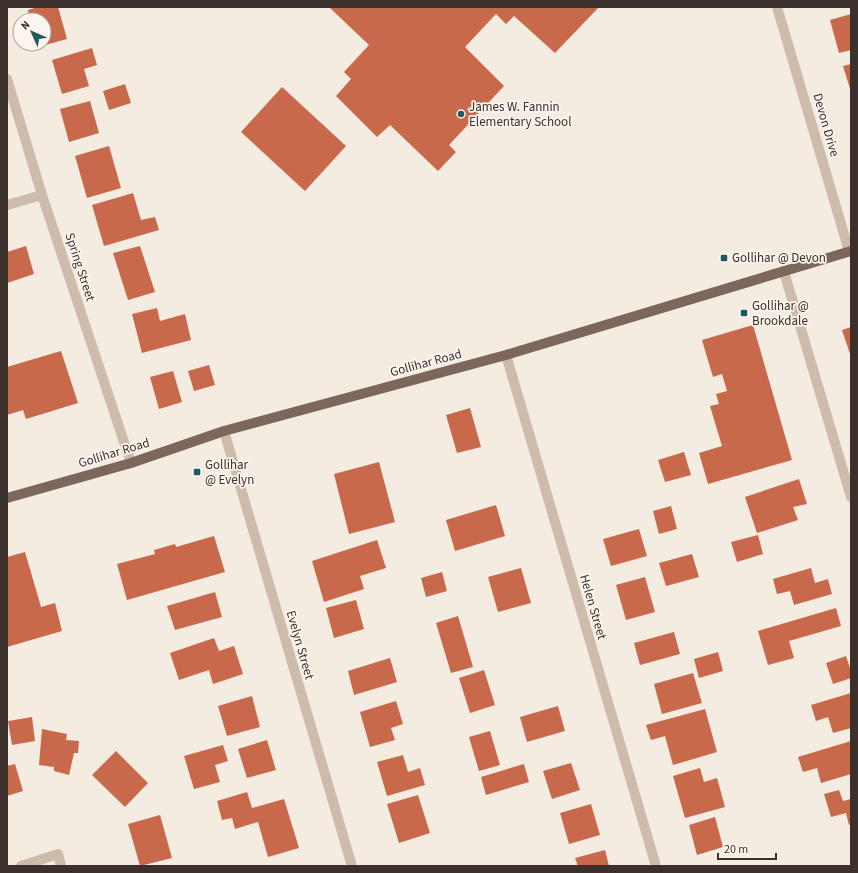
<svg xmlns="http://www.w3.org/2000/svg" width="858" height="873" viewBox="0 0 858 873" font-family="'Source Sans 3',sans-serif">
	<rect width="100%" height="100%" fill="#f4ebe1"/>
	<path fill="#c8694b" d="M38 7H58L67 39 38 47V44H44V20H30L28 10Z
		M329 7H599L555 53 514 16 506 24 496 14 465 47 504 86 449 145 456 152 438 171 390 125 377 137 336 96 351 79 344 72 369 45Z
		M851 14V50L839 53 830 20Z
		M92 48 97 65 84 69 89 86 62 94 52 60Z
		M851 64V92L843 66Z
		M125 84 131 103 109 110 103 91Z
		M282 87 346 146 305 191 241 132Z
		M90 101 99 133 69 142 60 109Z
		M109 146 121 188 87 198 75 156Z
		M133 193 141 220 155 217 159 230 104 246 92 205Z
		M26 246 34 274 7 283V252Z
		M140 246 155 292 128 300 113 253Z
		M157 308 160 321 185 314 191 340 142 353 132 314Z
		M753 325 792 460 708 484 699 453 722 446 710 406 719 404 716 394 727 391 722 374 713 377 702 340Z
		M851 327V357L842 330Z
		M61 351 78 403 26 419 23 410 7 415V367Z
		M209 365 215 385 194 391 188 371Z
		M173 371 182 402 159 409 150 377Z
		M470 408 481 447 457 453 446 415Z
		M684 452 691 475 665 482 658 460Z
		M379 462 395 522 349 534 334 474Z
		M799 479 807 504 793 507 798 520 757 533 745 497Z
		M496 505 505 536 455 551 446 520Z
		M671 506 677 529 659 534 653 511Z
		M639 529 647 556 611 566 603 539Z
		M758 535 763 554 737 562 731 542Z
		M214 536 225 572 127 600 117 564 155 554 154 550 175 544 176 547Z
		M377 540 386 568 360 576 364 589 324 602 312 561Z
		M25 552 41 607 55 603 62 631 7 647V557Z
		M692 554 699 577 666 586 659 563Z
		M521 568 531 603 498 612 488 577Z
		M811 568 815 583 828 579 832 594 794 605 790 591 777 594 773 579Z
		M442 572 447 591 426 597 421 578Z
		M645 577 655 612 626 620 616 585Z
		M215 592 222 617 175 630 167 606Z
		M356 600 364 629 334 638 326 608Z
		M836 608 841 626 789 641 794 658 768 665 758 631Z
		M458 616 473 667 451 673 436 623Z
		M674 632 680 654 640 665 634 643Z
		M214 638 219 651 234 646 243 674 213 684 209 670 179 680 170 653Z
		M718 652 723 671 699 678 694 659Z
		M846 656 851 671V678L833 684 826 663Z
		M390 658 397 682 354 695 348 671Z
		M484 670 495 705 470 713 459 678Z
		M693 673 702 703 662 714 654 684Z
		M851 693V728L833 733 828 717 816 721 811 705Z
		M252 696 260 727 227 736 218 706Z
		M396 701 403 724 391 728 395 740 370 747 360 712Z
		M558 706 565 731 527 742 520 717Z
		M705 709 717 752 673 765 665 736 651 740 646 725Z
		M32 717 35 741 12 745 8 721Z
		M42 729 67 734 66 740 79 741 78 753H74L69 775 54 771V767L39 765Z
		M490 731 500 765 479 771 469 737Z
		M267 740 276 770 247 778 238 749Z
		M851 741V774L821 783 817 768 803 772 798 757Z
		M223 745 228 761 215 765 220 782 194 789 184 756Z
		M116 751 148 783 125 807 92 775Z
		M403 755 408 772 420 768 425 785 387 796 377 762Z
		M571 763 580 790 552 799 543 771Z
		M15 764 23 791 7 796V766Z
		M524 764 529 782 486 795 481 777Z
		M700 768 704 782 717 778 725 807 685 818 673 776Z
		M839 790 843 801 851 799V824L849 825 846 813 831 817 824 794Z
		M247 792 252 808 284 799 299 848 268 857 258 822 235 829 232 818 222 820 217 801Z
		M418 795 430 833 399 843 387 804Z
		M591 804 600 835 569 844 560 813Z
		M160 815 172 858 140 866 128 824Z
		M715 817 723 847 697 855 689 825Z
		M605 850 609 866H578L575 858Z"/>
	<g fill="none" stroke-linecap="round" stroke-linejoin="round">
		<path stroke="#cdbbac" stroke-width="10" d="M777 7 849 251
			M7 79 42 195 131 463
			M7 205 42 195
			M784 272 851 497
			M506 355 656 866
			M224 431 352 866
			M21 866 58 854 61 866"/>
		<path stroke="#7d675c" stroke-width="10" d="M7 498 131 463 224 431 506 355 851 251"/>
	</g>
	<g fill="#1f5a5e" stroke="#fbf5ee" stroke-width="1.5">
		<circle cx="461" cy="114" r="4"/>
		<rect x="720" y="254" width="8" height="8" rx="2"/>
		<rect x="740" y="309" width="8" height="8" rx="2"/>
		<rect x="193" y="468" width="8" height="8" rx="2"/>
	</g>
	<g text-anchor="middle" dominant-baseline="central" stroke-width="3.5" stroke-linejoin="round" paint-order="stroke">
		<g font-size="13" fill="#3b302b" stroke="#fbf5ee" text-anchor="start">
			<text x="469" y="107">James W. Fannin<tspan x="469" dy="15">Elementary School</tspan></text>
			<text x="732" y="258">Gollihar @ Devon</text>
			<text x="752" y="306">Gollihar @<tspan x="752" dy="15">Brookdale</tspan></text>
			<text x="205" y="465">Gollihar<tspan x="205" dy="15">@ Evelyn</tspan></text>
		</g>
		<g font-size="13" fill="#3b302b" stroke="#fbf5ee">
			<text transform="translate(826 125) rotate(74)">Devon Drive</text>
			<text transform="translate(80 267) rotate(72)">Spring Street</text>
			<text transform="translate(426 363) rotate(-15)">Gollihar Road</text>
			<text transform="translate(114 453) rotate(-17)">Gollihar Road</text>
			<text transform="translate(593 607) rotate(74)">Helen Street</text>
			<text transform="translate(300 645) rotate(74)">Evelyn Street</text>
		</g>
	</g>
	<rect width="858" height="873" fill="none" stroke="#3b302b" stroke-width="16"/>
	<g transform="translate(32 32) rotate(315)"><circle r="19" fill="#fbf5ee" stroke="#aea6a0"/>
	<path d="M0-3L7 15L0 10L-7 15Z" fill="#1f5a5e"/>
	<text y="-6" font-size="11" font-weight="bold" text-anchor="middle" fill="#3b302b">N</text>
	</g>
	<path d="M718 853v6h58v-6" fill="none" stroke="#3b302b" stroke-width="2"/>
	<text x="724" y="853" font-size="12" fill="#3b302b" stroke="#fbf5ee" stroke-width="3" paint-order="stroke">20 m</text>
</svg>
